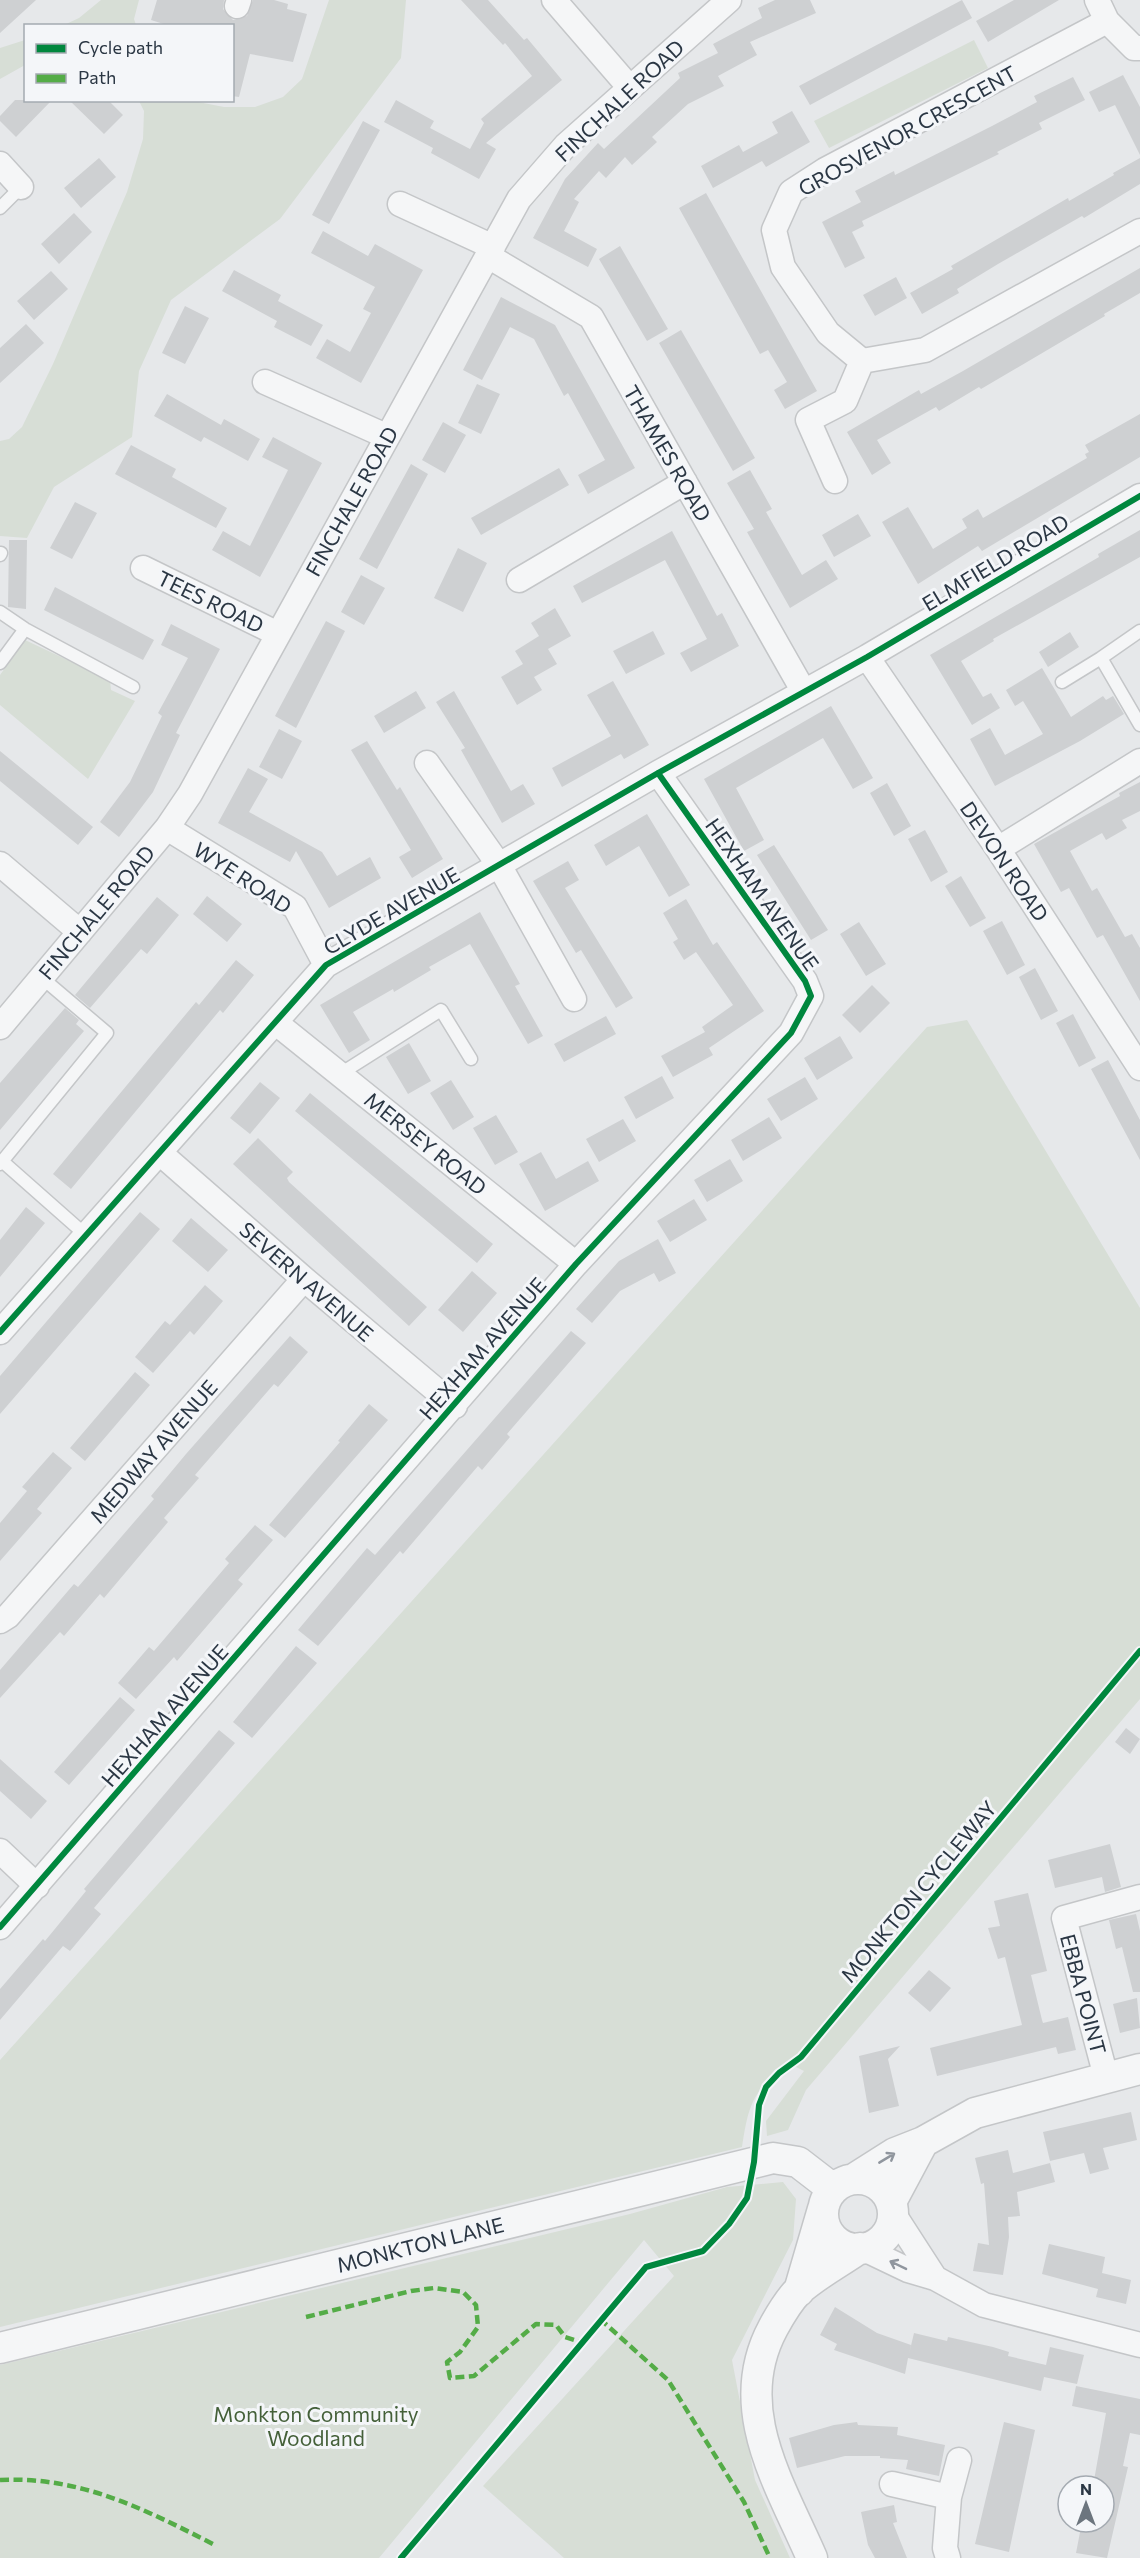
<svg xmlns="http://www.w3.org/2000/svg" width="1140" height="2558" viewBox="0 0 1140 2558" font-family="Commissioner,sans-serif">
	<rect width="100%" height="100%" fill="#e6e8ea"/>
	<path fill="#d7ded6" d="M101 0H139L134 19 136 25H64L79 18Z
		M329 0H406L401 58 280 219 171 300 139 371 132 437 54 487 27 538 0 536V441L9 439 22 427 53 364 127 192 143 139 144 111 139 101H193L224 107H255L283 97 302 79Z
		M25 40V65L0 79V48Z
		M974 40 988 68 829 148 814 121Z
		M25 640 110 680 111 690 135 701 88 779 0 705V675Z
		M967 1020 1140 1308V1699L806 2090 788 2130 767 2136 766 2121 804 2071 786 2062C752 2095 749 2102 742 2147L0 2327V2060L927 1027Z
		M783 2182 796 2199 793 2240 732 2360 755 2480 790 2558H564L483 2486 674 2276 644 2240 379 2558H0V2365L630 2214 727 2187Z"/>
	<path fill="#ced0d2" d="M0 0H36L0 33Z
		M157 0H224L223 9 233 20 247 16 253 0H274L288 4 287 9 307 14 293 62 250 54 239 97 232 96V26H170L151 20Z
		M461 0H488L524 40 527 38 562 80 486 143 496 149 479 179 431 153 433 148 384 122 396 100 434 121 430 128 470 149 484 123 481 119 532 76 505 43 503 45Z
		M775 0H810L816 13 750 42 757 55 718 76 724 86 688 104 652 137 657 142 632 165 625 157 606 178 599 171 574 199 579 202 564 231 597 249 588 267 533 238 565 179 598 143 604 149 680 78 678 73 718 53 713 44 762 18 758 8Z
		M962 0 972 18 810 105 799 86Z
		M1014 0H1059L988 42 976 21Z
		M1123 75 1140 107V155L1115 105 1099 112 1089 92Z
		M1073 77 1085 100 1039 123 1042 129 997 152 999 154 862 221 864 226 852 232 865 258 845 268 822 222 861 202 855 191 894 171 895 175 992 126 1037 102 1034 96Z
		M15 100H52L16 137 0 121V116Z
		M69 100H108L123 115 104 134Z
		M792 111 810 142 766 167 762 161 713 188 701 166 739 145 743 152 778 133 772 122Z
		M363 121 380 130 329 224 312 215Z
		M99 158 116 177 81 208 64 188Z
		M1140 158V184L1084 218 1082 216 998 264 957 289 959 293 922 314 910 293 953 269 951 266 1068 198 1069 201 1114 175 1113 173Z
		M706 193 817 391 785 409 774 390 787 382 768 350 760 354 679 208Z
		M74 213 92 232 59 264 41 244Z
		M323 231 368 256 375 244 423 270 361 383 316 358 327 339 350 352 371 313 363 309 375 287 311 253Z
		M620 246 668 329 647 341 599 259Z
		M1140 268V293L1104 314 1105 316 981 389 979 387 939 411 936 407 877 440 891 463 872 475 847 432 919 390 921 394 963 371Z
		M234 270 281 295 278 301 323 325 311 346 274 327 277 321 222 291Z
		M51 271 68 289 34 320 17 301Z
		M896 277 907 298 875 316 863 295Z
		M501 297 555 325 635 468 588 494 578 475 605 460 568 393 564 396 534 339 510 327 482 380 463 370Z
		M185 306 209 318 185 364 162 353Z
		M26 324 44 343 0 383V348Z
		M681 330 755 458 733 471 659 343Z
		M477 384 500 394 481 434 458 423Z
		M167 394 221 425 224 419 260 439 248 461 204 437 201 442 154 416Z
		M1140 414V457L982 551 978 546 918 584 882 522 908 507 933 549 967 528 962 519 978 509 983 518 1087 458 1085 454 1089 452 1085 445Z
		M443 422 466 435 445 473 422 460Z
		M273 437 322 463 260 577 212 550 223 531 250 546 288 470 262 457Z
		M131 445 176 469 172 477 227 508 216 528 115 474Z
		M411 464 428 474 377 569 359 559Z
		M559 468 569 485 481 535 471 518Z
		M750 470 772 509 766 512 802 575 826 560 838 579 790 608 747 532 754 529 727 483Z
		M75 502 97 513 72 559 50 548Z
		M858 514 871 536 834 557 822 535Z
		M1140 530V557L993 639 994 641 961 661 983 697 991 693 1000 708 972 725 930 655 1099 557 1098 554Z
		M672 531 717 616 722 613 739 646 691 672 680 653 707 639 665 560 582 603 573 586Z
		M9 540H27L26 609 8 607Z
		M458 548 487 563 463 612 434 598Z
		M361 575 385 588 364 625 341 612Z
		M55 587 154 640 143 660 44 610Z
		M555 608 571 636 548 649 557 664 534 677 542 690 517 705 501 677 523 664 515 651 539 636 531 623Z
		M326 621 345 631 296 728 275 716Z
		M171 624 220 649 176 733 180 735 153 792 119 837 100 822 130 782 162 716 158 713 188 658 161 645Z
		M653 631 665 654 626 674 613 651Z
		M1070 632 1079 647 1048 667 1039 652Z
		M1042 668 1071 717 1103 696 1106 700 1113 696 1124 714 1080 741 995 786 970 739 990 728 1005 755 1043 734 1023 701 1015 706 1006 690Z
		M613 681 649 745 624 759 621 754 562 787 552 768 611 736 587 695Z
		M416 691 426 708 384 733 374 716Z
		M454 691 511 791 523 784 535 804 502 823 461 750 465 748 436 702Z
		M831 706 873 778 853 789 823 738 736 788 764 840 744 851 704 779Z
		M279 729 302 741 282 779 259 767Z
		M367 741 397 790 400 787 443 859 412 878 399 857 411 850 351 750Z
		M0 751 93 827 78 845 0 781Z
		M248 768 268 779 249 812 322 852 337 876 370 857 381 878 329 908 296 851 290 862 218 823Z
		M1140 782V811L1122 820 1127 828 1106 840 1102 833 1070 851 1092 891 1097 888 1125 937 1132 934 1140 948V1001L1103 935 1097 938 1069 888 1061 892 1034 844 1120 796 1119 793Z
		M887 783 911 826 894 836 870 793Z
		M647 814 690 885 669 897 639 846 606 866 594 845Z
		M925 830 948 872 931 882 908 839Z
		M774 845 828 930 811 940 757 855Z
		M568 861 579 880 565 888 633 998 616 1008 581 950 576 953 533 881Z
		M961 876 986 918 970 927 945 886Z
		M207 896 242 924 227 942 193 914Z
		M157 897 179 915 147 954 141 949 90 1008 75 995Z
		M686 899 713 945 717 942 764 1011 709 1048 713 1055 673 1077 661 1056 705 1032 702 1027 733 1005 696 952 684 960 673 942 678 939 663 913Z
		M480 912 520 984 515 986 543 1036 528 1044 470 944 429 967 431 970 394 992 393 989 353 1012 370 1040 349 1053 320 1005Z
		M1002 921 1025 965 1007 975 983 931Z
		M859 922 886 964 866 976 840 934Z
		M236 960 254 975 223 1013 220 1010 71 1189 53 1174 196 1002 199 1005Z
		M1035 968 1058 1011 1041 1020 1019 977Z
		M872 985 890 1003 860 1033 842 1015Z
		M65 1008 79 1020 76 1024 84 1031 0 1130V1083Z
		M1073 1014 1096 1058 1079 1067 1056 1023Z
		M606 1016 616 1034 564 1062 554 1044Z
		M840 1036 853 1058 817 1080 804 1058Z
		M409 1043 431 1081 408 1094 386 1057Z
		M1108 1060 1140 1120V1160L1091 1069Z
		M662 1076 674 1098 636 1119 624 1097Z
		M805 1077 818 1099 781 1121 767 1099Z
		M451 1080 474 1117 453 1130 430 1093Z
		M260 1082 280 1098 250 1134 230 1118Z
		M310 1093 493 1244 477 1263 295 1111Z
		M496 1115 518 1152 495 1165 473 1128Z
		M769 1117 782 1138 743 1161 731 1140Z
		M623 1119 636 1141 599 1162 586 1139Z
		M258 1138 293 1172 287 1178 289 1182 427 1307 409 1326 233 1164Z
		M541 1152 556 1179 588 1161 599 1181 545 1211 519 1164Z
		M730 1159 743 1181 707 1202 694 1180Z
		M694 1199 707 1220 670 1242 657 1221Z
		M26 1207 45 1223 0 1277V1240Z
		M140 1212 160 1229 0 1414V1376Z
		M191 1218 228 1250 208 1272 172 1241Z
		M658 1239 676 1273 659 1282 654 1273 620 1291 592 1323 576 1309 619 1261Z
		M472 1271 497 1293 463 1332 438 1310Z
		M205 1285 223 1301 194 1335 190 1331 153 1373 135 1357 165 1321 170 1325Z
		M571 1331 586 1343 507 1434 510 1437 482 1470 478 1466 403 1554 400 1551 318 1646 298 1630 367 1548 375 1555Z
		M290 1336 308 1352 278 1387 274 1384 195 1475 199 1478 164 1518 168 1522 104 1598 100 1594 64 1636 60 1632 0 1698V1670L74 1584 78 1587 154 1499 151 1496 186 1454Z
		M135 1372 150 1385 85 1461 70 1448Z
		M369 1404 388 1420 285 1538 269 1525 340 1442 338 1441Z
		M53 1452 72 1468 37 1509 42 1513 0 1561V1523L27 1491 22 1487Z
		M255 1525 273 1540 238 1580 243 1584 177 1661 174 1657 136 1699 118 1683 149 1647 154 1651 229 1563 225 1559Z
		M296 1646 317 1663 252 1738 233 1722Z
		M120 1697 135 1710 69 1785 54 1772Z
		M1126 1728 1140 1739 1130 1754 1115 1742Z
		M219 1730 235 1743 94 1908 101 1914 70 1951 63 1946 0 2020V1989L43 1939 45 1941 86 1891 84 1889Z
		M0 1759 47 1801 31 1819 0 1791Z
		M1110 1844 1121 1887 1105 1892 1102 1877 1055 1888 1048 1860Z
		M1028 1893 1047 1971 1031 1975 1042 2020 1043 2023 1068 2017 1076 2050 1058 2054 1056 2047 937 2076 930 2048 1022 2025 1005 1957 998 1959 988 1928 1000 1926 994 1901Z
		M1136 1914 1140 1931V1992H1133L1122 1947 1116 1949 1109 1920Z
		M929 1970 951 1988 930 2012 908 1993Z
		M1137 1998 1140 2028 1120 2033 1113 2004Z
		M900 2046 888 2059 899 2106 869 2113 859 2056Z
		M1131 2112 1137 2140 1103 2148 1109 2169 1090 2174 1084 2153 1050 2161 1043 2132Z
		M1008 2150 1013 2173 1050 2163 1055 2182 1017 2192 1020 2216 1008 2217 1009 2237 1003 2275 973 2271 978 2243 989 2245 984 2183 981 2184 975 2158Z
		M1049 2244 1105 2257 1102 2273 1131 2280 1126 2304 1096 2297 1098 2289 1042 2274Z
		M835 2307 877 2333 911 2345 909 2354 914 2333 947 2341 948 2337 993 2347 1009 2352 1008 2356 1046 2365 1050 2347 1084 2355 1077 2384 1044 2377 1041 2391 908 2358 905 2374 834 2350 837 2344 820 2335Z
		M1076 2386 1140 2399V2435L1130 2433 1123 2466 1128 2467 1107 2558 1076 2553 1082 2522H1104V2486H1093L1106 2413 1072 2406Z
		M857 2422 858 2425 898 2427 897 2435 945 2445 939 2476 906 2469 908 2460 880 2458V2456H845L797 2468 789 2438 834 2425Z
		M1004 2422 1035 2430 1009 2552 975 2544Z
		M894 2505 897 2522 893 2523 907 2558H875L868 2545 861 2512Z"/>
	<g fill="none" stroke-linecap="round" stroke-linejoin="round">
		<g stroke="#c4c6c8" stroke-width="15">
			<path id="service" d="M0 208 21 187
				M0 555 1 553
				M0 612 25 629 133 687
				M1140 631 1101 658 1140 725
				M0 663 25 629
				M1062 682 1101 658
				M340 1074 441 1010 471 1059
				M2 1161 88 1237
				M0 1164 107 1033 41 977"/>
		</g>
		<g stroke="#c4c6c8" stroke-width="27">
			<path id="minor" d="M554 0 630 88
				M1097 0 1107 21 1134 48H1140
				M237 6 239 0
				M0 164 21 187
				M400 204 493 247
				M488 256 591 317 804 692
				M862 361 828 333 783 267 774 230 791 192 825 170 1107 21
				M265 382 386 436
				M835 481 808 420 845 401 862 361 925 350 1140 231
				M143 568 278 634
				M519 580 685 482
				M867 657 998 849 1140 1068
				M427 763 499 865 574 999
				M167 828 295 907 326 965
				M998 849 1140 761
				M0 864 80 932
				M276 1023 576 1264
				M0 1027 167 828 190 794 519 199 566 145 729 0
				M161 1154 304 1279 455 1406
				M0 1332 326 965 658 773 867 657 1140 496
				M0 1621 8 1616 304 1279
				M0 1851 37 1886
				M0 1927 576 1264 791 1033 811 996 805 981 658 773
				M1106 2077 1064 1918 1140 1897
				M893 2213 935 2278
				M862 2248 908 2270 935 2278 984 2305 1140 2345
				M892 2484 949 2497 945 2548 948 2558
				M949 2497 959 2460"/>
		</g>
		<g stroke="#c4c6c8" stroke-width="33">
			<path id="tertiary" d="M854 2179 895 2153 923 2142 975 2113 1140 2069
				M823 2214a35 35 0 1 1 70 0a35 35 0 1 1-70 0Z
				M891 2202 923 2142
				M799 2291 823 2209
				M0 2348 773 2158 798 2162 833 2189
				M812 2558C780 2484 730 2408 773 2328 780 2315 789 2300 799 2290 817 2274 840 2262 860 2248"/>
		</g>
		<use href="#service" stroke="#f5f6f7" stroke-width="12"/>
		<use href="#minor" stroke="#f5f6f7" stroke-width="24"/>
		<use href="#tertiary" stroke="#f5f6f7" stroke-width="30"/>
		<path stroke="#54ac47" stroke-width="4.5" stroke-dasharray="9 4.5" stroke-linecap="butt" d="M306 2317 411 2291 434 2288 463 2292 476 2305 478 2327 460 2352 447 2362 450 2378 474 2376 536 2324 556 2325 565 2337 581 2342
			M600 2319 668 2380 744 2502 770 2558
			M0 2480C80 2476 144 2509 213 2544"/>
		<g stroke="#f4f6f9" stroke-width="10">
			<path id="cycleway" d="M0 1332 326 965 658 773 867 657 1140 496
				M0 1927 576 1264 791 1033 811 996 805 981 658 773
				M401 2558 646 2267 703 2251 729 2224 747 2198 754 2162 759 2105 766 2087 779 2073 801 2057 1140 1651"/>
		</g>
		<use href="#cycleway" stroke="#00873e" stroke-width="6"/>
	</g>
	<defs><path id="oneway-shaft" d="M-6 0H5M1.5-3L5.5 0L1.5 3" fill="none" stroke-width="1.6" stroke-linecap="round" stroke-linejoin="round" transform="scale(1.5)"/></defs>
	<g stroke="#90969e">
		<use href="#oneway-shaft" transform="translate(887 2158) rotate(-31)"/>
		<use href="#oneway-shaft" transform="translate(898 2265) rotate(-154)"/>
	</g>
	<g text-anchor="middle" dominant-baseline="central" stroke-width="6" stroke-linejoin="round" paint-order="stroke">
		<g font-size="21" fill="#2b3744" stroke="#f4f6f9">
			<text transform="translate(619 100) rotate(-43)">FINCHALE ROAD</text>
			<text transform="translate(907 130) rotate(-29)">GROSVENOR CRESCENT</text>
			<text transform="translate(668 453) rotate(60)">THAMES ROAD</text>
			<text transform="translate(351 501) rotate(-61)">FINCHALE ROAD</text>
			<text transform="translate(995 562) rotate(-31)">ELMFIELD ROAD</text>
			<text transform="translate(211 601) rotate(26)">TEES ROAD</text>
			<text transform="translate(1005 861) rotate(56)">DEVON ROAD</text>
			<text transform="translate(243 877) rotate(33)">WYE ROAD</text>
			<text transform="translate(763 894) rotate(55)">HEXHAM AVENUE</text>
			<text transform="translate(391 910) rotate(-30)">CLYDE AVENUE</text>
			<text transform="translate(96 912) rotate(-50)">FINCHALE ROAD</text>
			<text transform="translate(426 1143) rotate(39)">MERSEY ROAD</text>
			<text transform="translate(307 1281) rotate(41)">SEVERN AVENUE</text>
			<text transform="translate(482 1348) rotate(-49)">HEXHAM AVENUE</text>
			<text transform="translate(153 1451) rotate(-49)">MEDWAY AVENUE</text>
			<text transform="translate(164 1715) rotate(-49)">HEXHAM AVENUE</text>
			<text transform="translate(918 1891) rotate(-50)">MONKTON CYCLEWAY</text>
			<text transform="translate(1084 1994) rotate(75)">EBBA POINT</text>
			<text transform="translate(420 2244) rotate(-14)">MONKTON LANE</text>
		</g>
		<g font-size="21" fill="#446039" stroke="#f4f6f9">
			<text x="316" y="2413">Monkton Community<tspan x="316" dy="24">Woodland</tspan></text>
		</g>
	</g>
	<rect x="24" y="24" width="210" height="78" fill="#f4f6f9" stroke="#a4aab1" stroke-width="1.5"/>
	<rect x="36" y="44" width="30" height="9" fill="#00873e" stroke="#a4aab1" stroke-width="1.5"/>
	<text x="78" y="54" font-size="18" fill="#2b3744">Cycle path</text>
	<rect x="36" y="74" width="30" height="9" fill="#54ac47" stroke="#a4aab1" stroke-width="1.5"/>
	<text x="78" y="84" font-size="18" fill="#2b3744">Path</text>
	<g transform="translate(1086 2504)"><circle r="28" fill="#f4f6f9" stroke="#a4aab1" stroke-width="1.5"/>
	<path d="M0-4.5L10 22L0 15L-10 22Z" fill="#6c757e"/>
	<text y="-9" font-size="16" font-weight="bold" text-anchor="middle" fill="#2b3744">N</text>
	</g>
</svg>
